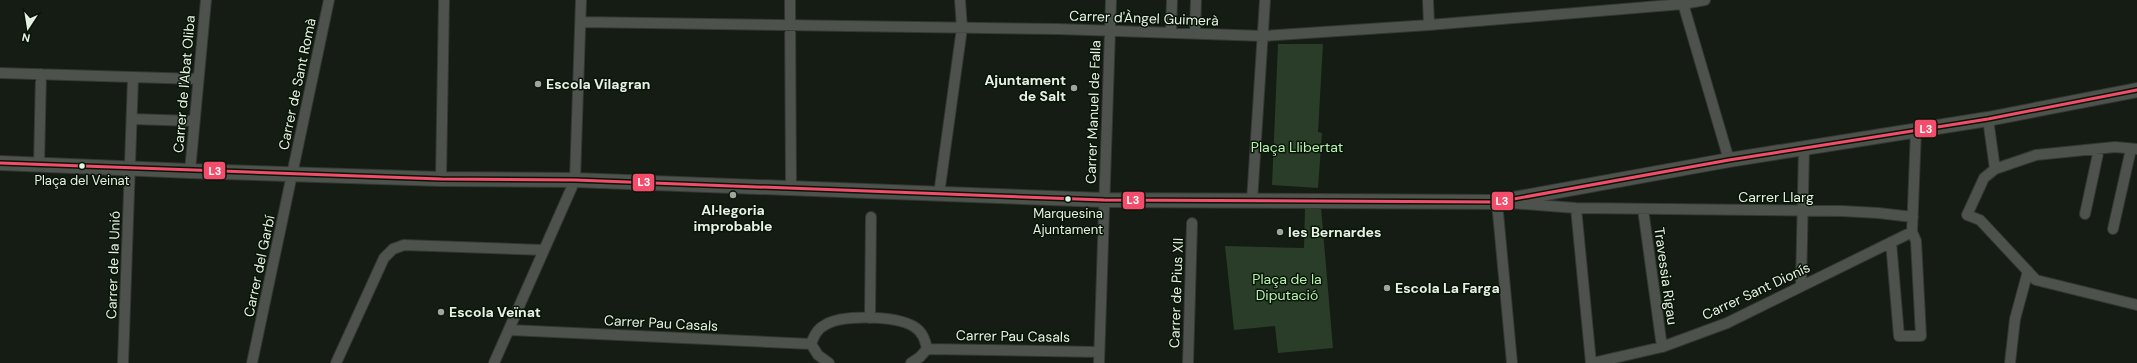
<svg xmlns="http://www.w3.org/2000/svg" width="2137" height="363" viewBox="0 0 2137 363" font-family="'DM Sans',sans-serif">
	<rect width="100%" height="100%" fill="#141c14"/>
	<path fill="#2a3d28" d="M1278 44H1323L1318 132 1322 133 1318 188 1272 185Z
		M1305 207H1321L1333 348 1278 353 1275 326 1234 330 1225 246 1304 248Z"/>
	<g fill="none" stroke-linecap="round" stroke-linejoin="round">
		<g stroke="#333832" stroke-width="12">
			<path id="street" d="M790 0 791 188
				M1428 0 1429 25
				M1682 0 1729 160
				M581 22 1058 29 1264 36 1429 25 1683 4 1705 0
				M1171 32 1172 0
				M1195 33 1196 0
				M0 73 198 79
				M132 119 194 121
				M1988 119 1995 169 1984 178 1967 215 1980 220 2036 280 2137 305
				M39 165 41 74
				M1995 169 2036 155 2115 147 2137 149
				M190 171 206 0
				M441 179 444 0
				M939 194 962 28 960 0
				M1252 201 1265 0
				M1576 208 1591 363
				M1643 209 1662 347
				M2085 214 2099 149
				M2113 229 2131 149
				M1912 232 1916 130
				M1891 242 1899 336H1921L1916 241 1912 232
				M1801 286 1804 148
				M870 318 871 217
				M510 330 811 344
				M927 349 1099 352
				M123 363 133 78
				M252 363 329 0
				M336 363 384 258 393 249 404 245 544 250
				M494 363 575 180 581 0
				M829 363 818 355 811 344C814 336 817 329 825 325 843 314 895 316 913 326 922 331 925 339 927 349L920 357 911 363
				M1099 363 1111 0
				M1188 363 1192 223
				M1512 363 1497 202 1576 208 1842 211 1878 213 1913 217
				M1592 363 1662 347 1727 323 1912 232
				M2010 363 2015 319 2028 271"/>
		</g>
		<g stroke="#333832" stroke-width="16">
			<path id="secondary" d="M0 163 190 171 441 179 575 180 1104 200 1497 202 1729 160 1988 119 2137 90"/>
		</g>
		<use href="#street" stroke="#4d524d" stroke-width="10"/>
		<use href="#secondary" stroke="#4d524d" stroke-width="14"/>
		<g stroke="#091507" stroke-width="6">
			<path id="bus-1" d="M0 163 441 179 575 180 1104 200 1497 202 1729 160 1988 119 2137 90"/>
		</g>
		<use href="#bus-1" stroke="#f44d6c" stroke-width="3"/>
	</g>
	<g fill="#9ea69c" stroke="#091507" stroke-width="1.5">
		<circle cx="538" cy="84" r="4"/>
		<circle cx="1074" cy="88" r="4"/>
		<circle cx="733" cy="195" r="4"/>
		<circle cx="1280" cy="232" r="4"/>
		<circle cx="1387" cy="288" r="4"/>
		<circle cx="441" cy="312" r="4"/>
	</g>
	<g fill="#e8f1e6" stroke="#091507" stroke-width="1.5">
		<circle cx="82" cy="166" r="3.5"/>
		<circle cx="1068" cy="199" r="3.5"/>
	</g>
	<g text-anchor="middle" dominant-baseline="central" stroke-width="3" stroke-linejoin="round" paint-order="stroke">
		<g font-size="13" fill="#e8f1e6" stroke="#091507">
			<text x="82" y="180">Plaça del Veinat</text>
			<text x="1068" y="213">Marquesina<tspan x="1068" dy="16">Ajuntament</tspan></text>
		</g>
		<g font-size="14" fill="#e8f1e6" stroke="#091507">
			<text transform="translate(1144 18) rotate(2)">Carrer d'Àngel Guimerà</text>
			<text transform="translate(184 84) rotate(-85)">Carrer de l'Abat Oliba</text>
			<text transform="translate(297 84) rotate(-78)">Carrer de Sant Romà</text>
			<text transform="translate(1093 112) rotate(-88)">Carrer Manuel de Falla</text>
			<text x="1776" y="197">Carrer Llarg</text>
			<text transform="translate(113 265) rotate(-88)">Carrer de la Unió</text>
			<text transform="translate(259 266) rotate(-78)">Carrer del Garbí</text>
			<text transform="translate(1666 276) rotate(82)">Travessia Rigau</text>
			<text transform="translate(1756 291) rotate(-25)">Carrer Sant Dionís</text>
			<text transform="translate(1176 293) rotate(-88)">Carrer de Pius XII</text>
			<text transform="translate(661 323) rotate(3)">Carrer Pau Casals</text>
			<text transform="translate(1013 336) rotate(1)">Carrer Pau Casals</text>
		</g>
		<g font-size="14" font-weight="bold" fill="#e8f1e6" stroke="#091507" text-anchor="start">
			<text x="1066" y="80" text-anchor="end">Ajuntament<tspan x="1066" dy="16">de Salt</tspan></text>
			<text x="546" y="84">Escola Vilagran</text>
			<text x="733" y="210" text-anchor="middle">Al·legoria<tspan x="733" dy="16">improbable</tspan></text>
			<text x="1288" y="232">les Bernardes</text>
			<text x="1395" y="288">Escola La Farga</text>
			<text x="449" y="312">Escola Veïnat</text>
		</g>
		<g font-size="14" fill="#b8f3b1" stroke="#091507">
			<text x="1297" y="147">Plaça Llibertat</text>
			<text x="1287" y="279">Plaça de la<tspan x="1287" dy="16">Diputació</tspan></text>
		</g>
	</g>
	<g stroke="#091507" stroke-width="1.5">
		<rect x="1914" y="119" width="23" height="19" rx="4" fill="#f44d6c"/>
		<rect x="203" y="161" width="23" height="19" rx="4" fill="#f44d6c"/>
		<rect x="632" y="173" width="23" height="19" rx="4" fill="#f44d6c"/>
		<rect x="1122" y="191" width="23" height="19" rx="4" fill="#f44d6c"/>
		<rect x="1491" y="191" width="23" height="20" rx="4" fill="#f44d6c"/>
	</g>
	<g font-size="11" text-anchor="middle" font-weight="bold" fill="#fff">
		<text x="1926" y="133">L3</text>
		<text x="215" y="175">L3</text>
		<text x="644" y="186">L3</text>
		<text x="1133" y="204">L3</text>
		<text x="1502" y="205">L3</text>
	</g>
	<g transform="translate(28 28) rotate(192)" stroke="#091507" stroke-width="3" paint-order="stroke">
	<path d="M0-3L7 15L0 10L-7 15Z" fill="#e8f1e6"/>
	<text y="-6" font-size="11" font-weight="bold" text-anchor="middle" fill="#e8f1e6">N</text>
	</g>
</svg>
